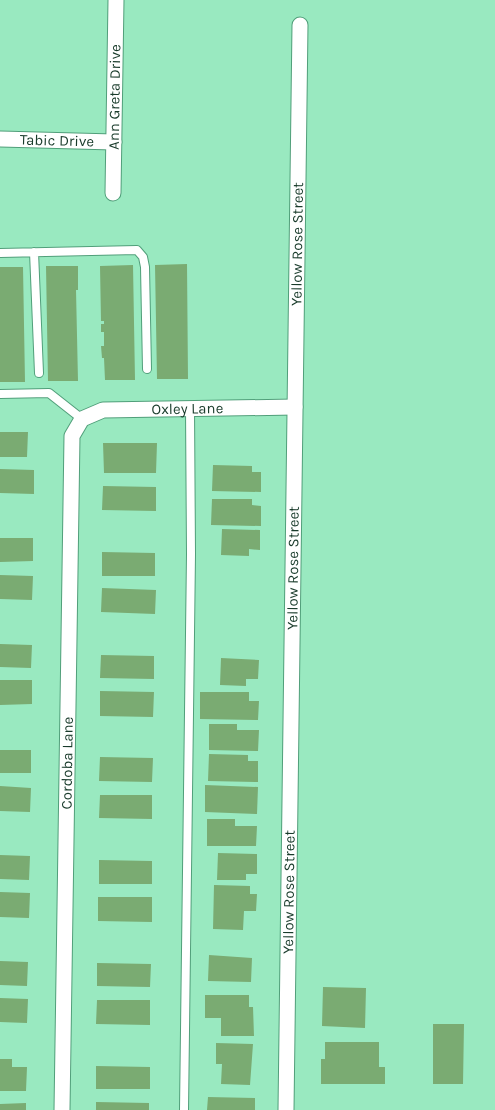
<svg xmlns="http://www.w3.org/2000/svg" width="495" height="1110" viewBox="0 0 495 1110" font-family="Karla,sans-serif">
	<rect width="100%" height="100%" fill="#99e9c0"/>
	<path fill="#7aab72" d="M187 264 188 379H157L155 265Z
		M133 265 135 380H105L104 358H102L101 346H104V332H101V324H104V321H101L100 266Z
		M46 266H78V290H76L78 381H48Z
		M0 267H23L25 382H0Z
		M0 432H28L27 457H0Z
		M103 443H157L156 473H104Z
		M213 465 252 466V472H261V492L212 491Z
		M0 469 34 470V494L0 493Z
		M103 486 156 487V511L102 510Z
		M212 499H252V505L261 506V526L211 525Z
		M222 529 260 530V550L249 549V556L221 555Z
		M0 538H33V561L0 562Z
		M102 552 155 553V576H102Z
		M0 575 33 576 32 600 0 599Z
		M102 588 156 590 155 614 101 612Z
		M0 644 32 645 31 668 0 667Z
		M101 655 154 656V679L100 678Z
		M221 658 259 660 258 679H246V686L220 685Z
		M0 680H32V704L0 705Z
		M100 691 154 692 153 717 100 716Z
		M200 692H249V701H259L258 720 200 719Z
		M209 724H237V730H259L258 751 209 750Z
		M0 750H31V773H0Z
		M209 754 248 755V761H258V782L208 781Z
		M100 757 153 758 152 782 99 781Z
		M205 785 258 787 257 814 205 812Z
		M0 786 31 788 30 812 0 811Z
		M100 795H152V819L99 818Z
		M207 819H235V826H257L256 846H207Z
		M218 853 257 854V874H246V880H217Z
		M0 855 30 856 29 880 0 879Z
		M99 860 152 861V884H99Z
		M214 885 250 886V894H257L256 911H244L243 930 213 929Z
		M0 892 30 893 29 918 0 917Z
		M98 897H152V922L98 921Z
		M209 955 252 958 251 982 208 981Z
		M0 961 28 962 27 986 0 985Z
		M97 963 151 964 150 987 97 986Z
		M323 987 366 988 365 1028 322 1026Z
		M205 995H249V1007H253L254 1036H221V1018H205Z
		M0 998 28 999 27 1023 0 1022Z
		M97 1000H150V1025L96 1024Z
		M433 1024H464L463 1084H433Z
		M325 1042H379V1067H385V1084H321V1059H325Z
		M216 1043 253 1044 250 1085 221 1084 222 1064H216Z
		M0 1059H12V1067H27L26 1091H0Z
		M96 1066 150 1067V1089H96Z
		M208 1097 255 1098V1110H207Z
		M96 1102 149 1103V1110H96Z
		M26 1103V1110H0V1104Z"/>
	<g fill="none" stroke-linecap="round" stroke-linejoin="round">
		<g stroke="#519f7a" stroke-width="10">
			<path id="service" d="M34 252 39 373
				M0 253 137 250 143 257 145 267 147 369
				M0 394 49 393 82 419
				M184 1110 191 554 190 408"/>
		</g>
		<g stroke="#519f7a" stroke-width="17">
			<g id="minor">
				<path id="s1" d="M0 139 114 142"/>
				<path id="s2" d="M113 193 116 0"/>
				<path id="s3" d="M62 1110 72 436 82 419 103 410 295 407"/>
				<path id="s4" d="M286 1110 300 25"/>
			</g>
		</g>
		<use href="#service" stroke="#fff" stroke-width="8"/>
		<use href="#minor" stroke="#fff" stroke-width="15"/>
	</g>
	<g text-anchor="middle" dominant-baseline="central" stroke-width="3" stroke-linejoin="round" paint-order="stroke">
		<g font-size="15" fill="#193b2b" stroke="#99e9c0">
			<text stroke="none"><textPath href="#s2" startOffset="96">Ann Greta Drive</textPath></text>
			<text stroke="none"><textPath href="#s1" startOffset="57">Tabic Drive</textPath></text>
			<text stroke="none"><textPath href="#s4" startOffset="866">Yellow Rose Street</textPath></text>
			<text stroke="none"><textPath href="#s3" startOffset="801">Oxley Lane</textPath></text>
			<text stroke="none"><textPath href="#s4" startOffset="542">Yellow Rose Street</textPath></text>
			<text stroke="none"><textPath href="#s3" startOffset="347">Cordoba Lane</textPath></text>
			<text stroke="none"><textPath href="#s4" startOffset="218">Yellow Rose Street</textPath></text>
		</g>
	</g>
</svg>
